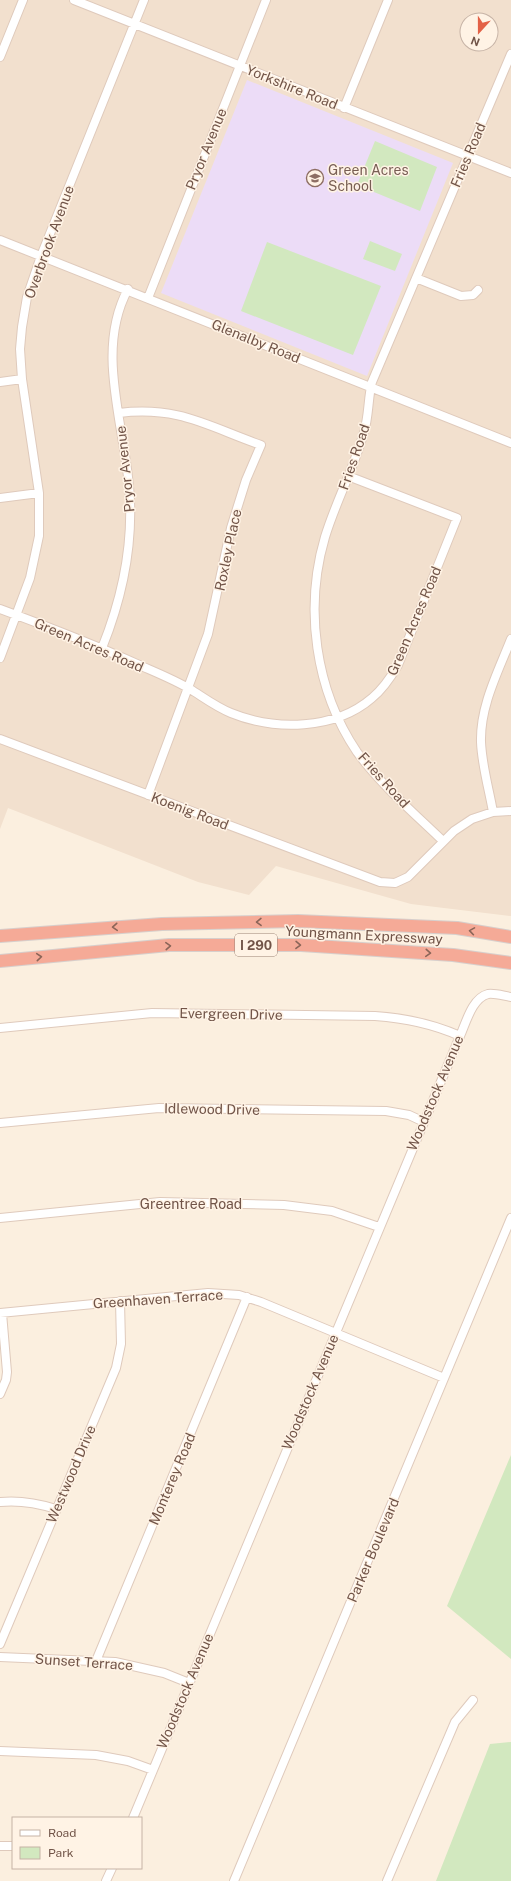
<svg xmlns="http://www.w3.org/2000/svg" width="511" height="1881" viewBox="0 0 511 1881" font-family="'Public Sans',sans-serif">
	<rect width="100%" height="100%" fill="#fbefdf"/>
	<path fill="#f2e0ce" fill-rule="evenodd" d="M0 0H511V916L411 904 276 866 249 895 198 882 8 808 0 829ZM467 20H491V44H467Z"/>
	<path fill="#ecdcf7" d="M247 80 453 163 367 376 161 293Z"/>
	<path fill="#d2e8bf" d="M375 141 437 167 420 211 357 185Z
		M370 241 402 254 395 271 363 259Z
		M267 242 381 286 353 355 241 311Z
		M511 1455V1659L447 1606Z
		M511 1742V1881H436L490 1744Z"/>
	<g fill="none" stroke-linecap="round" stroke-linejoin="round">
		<g stroke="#dfcabc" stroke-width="10">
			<path id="minor" d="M74 0 511 173
				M0 57 23 0
				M344 108 388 0
				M0 240 511 443
				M416 278 461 296 473 295 478 290
				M148 298 266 0
				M0 382 22 379
				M119 413C179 406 207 426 261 445L246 480 231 528 208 634 148 795
				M0 498 39 493
				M0 609C46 626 93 644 137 664 155 672 173 679 190 689 203 697 216 707 231 713 275 731 335 730 372 698 383 689 391 677 398 665L457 518 348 476
				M102 648C121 601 132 552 130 501 128 432 93 354 128 289
				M0 658 30 578 39 536V493L22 379 20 349 22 327 27 297 41 256 144 0
				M0 739 380 882 395 883 408 877 454 831 472 819 493 812 511 811
				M493 812C489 789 482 766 481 742 480 706 498 672 511 639
				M443 841C414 813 381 785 357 752 315 690 304 608 325 537 336 501 354 468 364 432 369 416 368 397 372 382L511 54
				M0 1028 152 1013 375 1016C405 1018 433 1024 460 1036
				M0 1123 159 1108 386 1111 409 1115 422 1121
				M0 1218 160 1202 284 1205 332 1211 379 1227
				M0 1313 208 1293 239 1295 261 1302 444 1378
				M0 1394 6 1380 7 1372 2 1313
				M0 1502C20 1500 37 1503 56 1509
				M0 1644 116 1368 121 1344 120 1301
				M0 1657 115 1662 164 1673 189 1683
				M96 1661 247 1297
				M0 1751 96 1755 128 1761 153 1770
				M133 1818 460 1036C466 1023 472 998 488 994 495 993 504 996 511 997
				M0 1846H13
				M106 1881 112 1868
				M234 1881 511 1218
				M387 1881 455 1722 473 1700"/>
		</g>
		<g stroke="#d7cfcc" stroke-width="14">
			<path id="highway" d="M0 936 162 924 298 921 457 928 511 937
				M0 961 169 945H301L453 955 511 963"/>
		</g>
		<use href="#minor" stroke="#fff" stroke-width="8"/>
		<use href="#highway" stroke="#f5aa97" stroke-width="12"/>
	</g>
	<defs><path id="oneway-chevron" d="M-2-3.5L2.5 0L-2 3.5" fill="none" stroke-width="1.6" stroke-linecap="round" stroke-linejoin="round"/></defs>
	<g stroke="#8b6558">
		<use href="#oneway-chevron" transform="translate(259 922) rotate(179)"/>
		<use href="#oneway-chevron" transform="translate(115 927) rotate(176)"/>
		<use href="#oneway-chevron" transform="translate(472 931) rotate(-171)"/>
		<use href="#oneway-chevron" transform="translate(298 945) rotate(1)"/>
		<use href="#oneway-chevron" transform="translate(168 946) rotate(-3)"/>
		<use href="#oneway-chevron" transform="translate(428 953) rotate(4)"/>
		<use href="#oneway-chevron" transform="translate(39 957) rotate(-5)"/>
	</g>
	<defs>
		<g id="school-ring" transform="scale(0.9)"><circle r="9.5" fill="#fff3e5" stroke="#8d6e63" stroke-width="1.5"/><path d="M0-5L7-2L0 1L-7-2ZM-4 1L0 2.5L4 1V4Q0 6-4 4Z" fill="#8d6e63"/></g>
	</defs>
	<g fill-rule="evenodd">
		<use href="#school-ring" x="315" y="178"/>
	</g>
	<g text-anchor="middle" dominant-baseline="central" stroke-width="3" stroke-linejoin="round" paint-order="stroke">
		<rect fill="#fff3e5" stroke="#9c8477" stroke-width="1" x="235" y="934" width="42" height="22" rx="3"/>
		<g font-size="13" font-weight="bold" fill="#715448">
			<text x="256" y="945">I 290</text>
		</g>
		<g font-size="14" fill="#715448" stroke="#fff3e5">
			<text transform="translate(292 87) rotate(22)">Yorkshire Road</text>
			<text transform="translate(206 149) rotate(-68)">Pryor Avenue</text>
			<text transform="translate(468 155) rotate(-67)">Fries Road</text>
			<text transform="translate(49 242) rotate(-70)">Overbrook Avenue</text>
			<text transform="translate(256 341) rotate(22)">Glenalby Road</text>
			<text transform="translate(354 457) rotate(-71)">Fries Road</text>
			<text transform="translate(125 469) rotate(-96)">Pryor Avenue</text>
			<text transform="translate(228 550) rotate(-78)">Roxley Place</text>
			<text transform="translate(414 621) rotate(-67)">Green Acres Road</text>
			<text transform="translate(89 645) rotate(23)">Green Acres Road</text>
			<text transform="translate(384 780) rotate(48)">Fries Road</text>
			<text transform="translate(190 811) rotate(21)">Koenig Road</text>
			<text transform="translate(364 935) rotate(3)">Youngmann Expressway</text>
			<text transform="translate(231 1014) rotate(1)">Evergreen Drive</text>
			<text transform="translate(435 1093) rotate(-67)">Woodstock Avenue</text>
			<text transform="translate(212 1109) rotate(1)">Idlewood Drive</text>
			<text x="191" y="1204">Greentree Road</text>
			<text transform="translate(158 1299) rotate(-4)">Greenhaven Terrace</text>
			<text transform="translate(310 1392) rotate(-67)">Woodstock Avenue</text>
			<text transform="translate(71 1474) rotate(-67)">Westwood Drive</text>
			<text transform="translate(172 1479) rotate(-67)">Monterey Road</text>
			<text transform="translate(373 1550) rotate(-67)">Parker Boulevard</text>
			<text transform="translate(84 1662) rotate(4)">Sunset Terrace</text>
			<text transform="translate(185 1691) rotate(-67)">Woodstock Avenue</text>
		</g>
		<g font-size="14" fill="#785e54" stroke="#fff3e5" text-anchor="start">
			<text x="328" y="170">Green Acres<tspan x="328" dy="16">School</tspan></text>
		</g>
	</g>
	<rect x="12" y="1817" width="130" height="52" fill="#fff3e5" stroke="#c6b3a6"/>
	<rect x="20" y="1830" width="20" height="6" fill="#ffffff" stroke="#c6b3a6"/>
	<text x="48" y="1837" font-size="12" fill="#715448">Road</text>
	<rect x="20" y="1847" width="20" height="12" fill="#d2e8bf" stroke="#c6b3a6"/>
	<text x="48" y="1857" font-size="12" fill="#715448">Park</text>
	<g transform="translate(479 32) rotate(201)"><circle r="19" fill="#fff3e5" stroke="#c6b3a6"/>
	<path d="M0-3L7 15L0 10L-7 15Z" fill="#e36146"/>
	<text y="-6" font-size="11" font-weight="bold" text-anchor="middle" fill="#715448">N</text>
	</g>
</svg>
